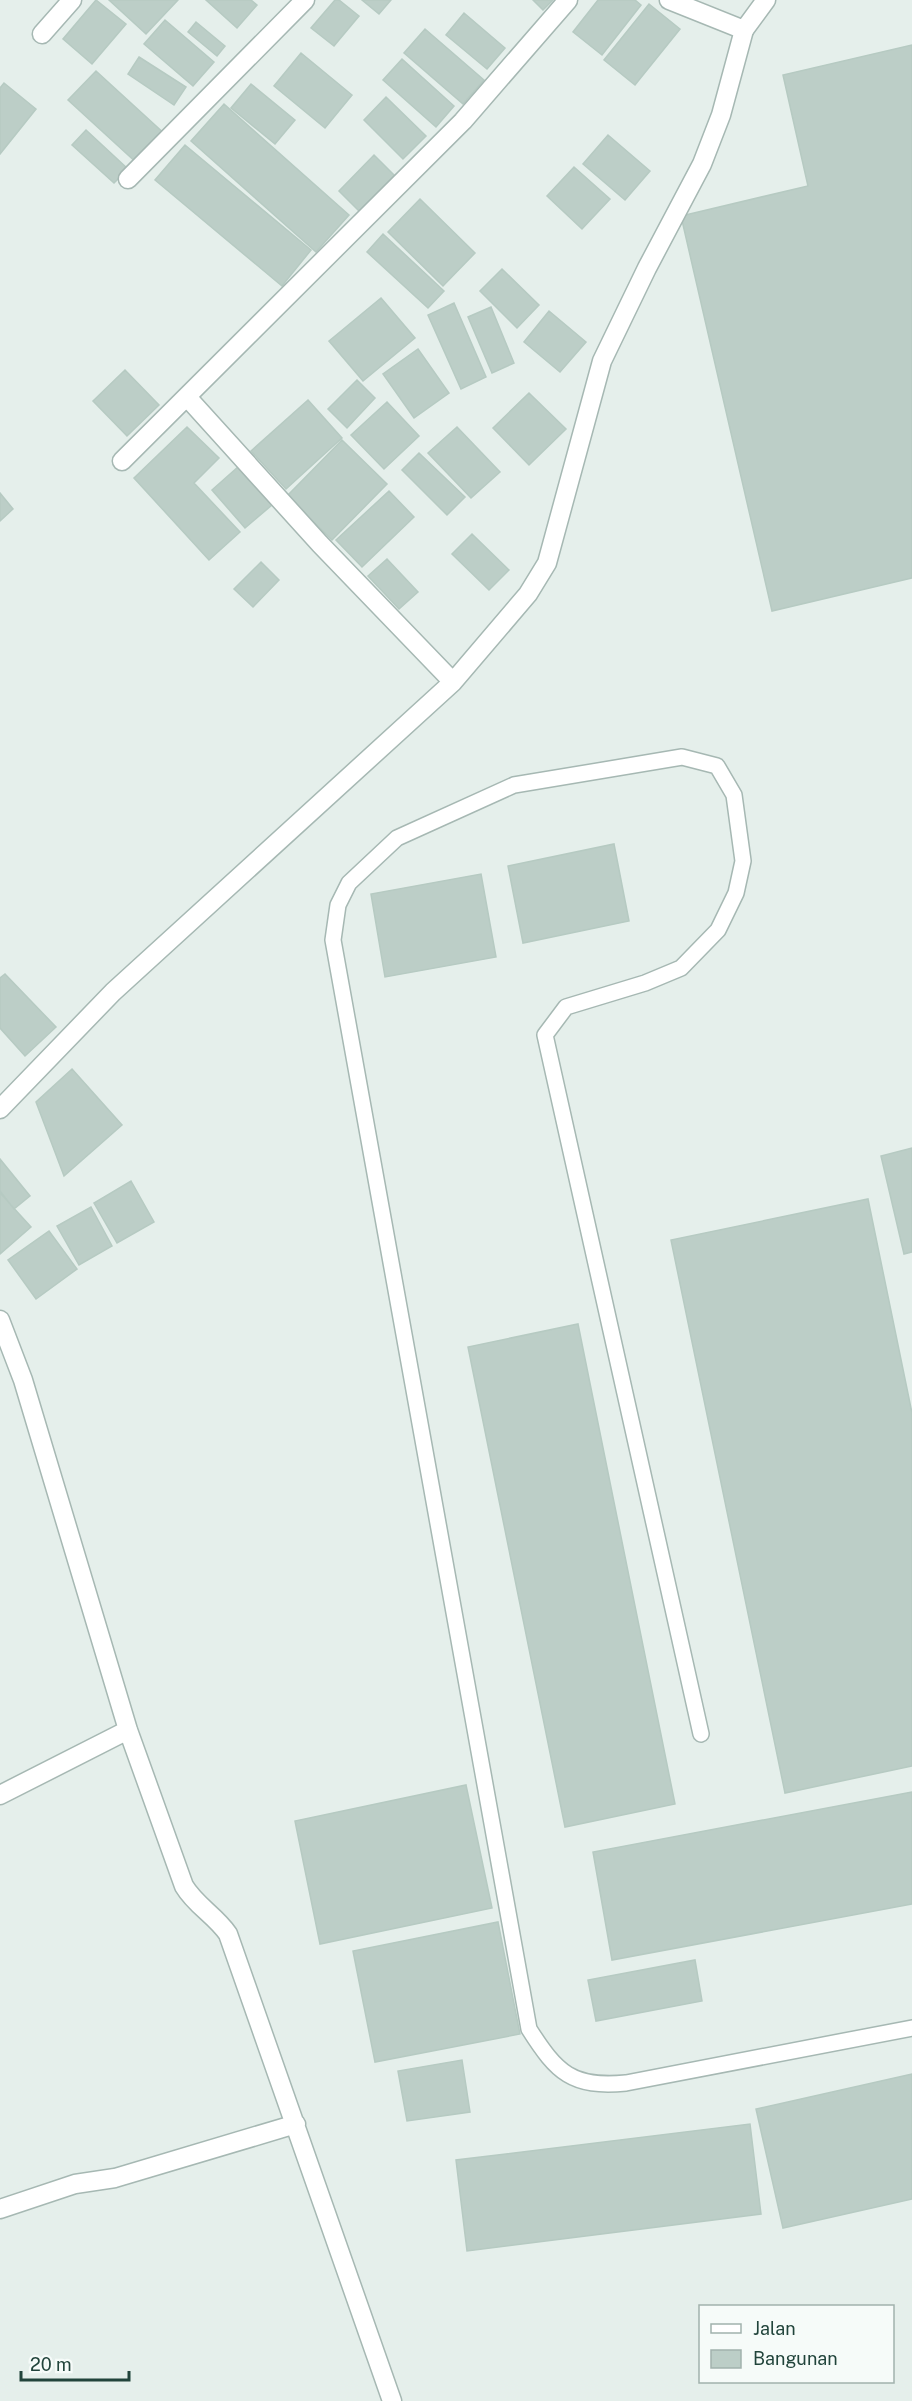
<svg xmlns="http://www.w3.org/2000/svg" width="912" height="2401" viewBox="0 0 912 2401" font-family="'Public Sans',sans-serif">
	<rect width="100%" height="100%" fill="#e5efeb"/>
	<path fill="#bccec7" stroke="#b6cac2" stroke-width="1.5" d="M96 0 126 24 92 64 63 39Z
		M109 0H178L146 34Z
		M206 0H251L257 5 237 28Z
		M335 0H339L359 16 334 46 311 28Z
		M362 0H391L379 14Z
		M533 0H553L543 10Z
		M598 0H635L641 5 602 55 573 32Z
		M649 4 680 29 635 85 604 60Z
		M464 13 505 48 487 69 446 35Z
		M165 20 214 62 193 86 144 44Z
		M196 22 225 46 217 56 188 32Z
		M425 29 484 80 463 104 404 53Z
		M912 45V578L772 611 681 216 808 186 783 75Z
		M301 53 352 95 325 128 274 86Z
		M139 57 186 87 174 105 128 74Z
		M402 59 454 106 436 127 383 80Z
		M96 71 167 136 140 166 68 100Z
		M4 83 36 109 0 154V88Z
		M251 84 295 120 275 144 231 108Z
		M386 97 426 136 403 159 364 120Z
		M224 104 349 215 316 252 191 141Z
		M86 130 128 169 114 183 72 145Z
		M608 135 650 171 625 200 583 164Z
		M185 145 311 250 282 286 155 180Z
		M374 155 398 179 363 215 339 191Z
		M574 167 610 199 582 229 547 196Z
		M420 199 475 253 443 286 388 232Z
		M383 234 444 291 428 308 367 252Z
		M502 269 539 305 517 328 480 291Z
		M381 298 415 338 363 381 329 341Z
		M454 303 486 377 461 389 428 315Z
		M491 307 514 363 492 373 468 317Z
		M549 311 586 342 560 372 524 342Z
		M418 349 449 393 414 418 383 374Z
		M125 370 159 405 127 436 93 401Z
		M357 380 375 398 347 428 328 409Z
		M529 393 566 429 529 465 493 428Z
		M308 400 342 438 286 489 251 451Z
		M387 402 419 436 384 469 351 435Z
		M187 427 219 458 194 483 240 532 209 560 134 478Z
		M457 427 500 472 471 498 428 453Z
		M342 440 387 484 332 540 287 496Z
		M419 453 465 497 447 515 402 470Z
		M239 466 272 505 245 528 212 490Z
		M389 491 414 517 362 567 336 540Z
		M0 493 13 509 0 521Z
		M472 534 509 570 489 590 452 554Z
		M387 559 418 592 399 609 368 576Z
		M261 562 279 580 253 607 234 589Z
		M614 844 629 921 523 943 508 866Z
		M481 874 496 957 385 977 371 894Z
		M5 974 56 1027 25 1056 0 1028V978Z
		M72 1069 122 1125 64 1176 36 1102Z
		M912 1148V1252L904 1254 881 1156Z
		M0 1159 30 1196 14 1209 0 1191Z
		M131 1181 154 1222 117 1243 94 1203Z
		M0 1193 31 1227 0 1254Z
		M868 1199 912 1413V1766L785 1793 671 1240Z
		M91 1207 112 1246 79 1265 57 1226Z
		M49 1231 77 1269 36 1299 8 1260Z
		M578 1324 675 1804 565 1827 468 1347Z
		M466 1785 492 1908 320 1944 295 1821Z
		M912 1792V1904L612 1960 593 1852Z
		M498 1922 520 2034 375 2062 353 1951Z
		M695 1960 702 2001 596 2021 588 1980Z
		M462 2060 470 2112 407 2121 398 2071Z
		M912 2074V2199L783 2228 756 2109Z
		M750 2124 761 2214 467 2251 456 2160Z"/>
	<g fill="none" stroke-linecap="round" stroke-linejoin="round">
		<g stroke="#a6b8b3" stroke-width="18">
			<path id="service" d="M701 1734 545 1035 566 1007 645 983 681 968 718 930 736 893 743 861 734 795 717 766 682 757 514 785 397 838 349 883 338 905 333 940 529 2029C557 2073 572 2088 626 2083L912 2028"/>
		</g>
		<g stroke="#a6b8b3" stroke-width="21">
			<path id="minor" d="M42 34 72 0
				M128 179 305 0
				M187 397 320 544 453 682
				M122 461 463 121 568 0
				M0 1109 113 992 453 682 528 594 547 563 602 361 647 268 702 164 721 115 744 30
				M0 1320 23 1380 128 1730 184 1886C196 1906 215 1915 228 1934L392 2401
				M0 1795 128 1730
				M0 2209 75 2184 115 2178 296 2124"/>
		</g>
		<g stroke="#a6b8b3" stroke-width="21">
			<path id="tertiary" d="M669 0 744 30 766 0"/>
		</g>
		<use href="#service" stroke="#fff" stroke-width="15"/>
		<use href="#minor" stroke="#fff" stroke-width="18"/>
		<use href="#tertiary" stroke="#fff" stroke-width="18"/>
	</g>
	<rect x="699" y="2305" width="195" height="78" fill="#f6fbf9" stroke="#a1b2ad" stroke-width="1.5"/>
	<rect x="711" y="2324" width="30" height="9" fill="#ffffff" stroke="#a1b2ad" stroke-width="1.5"/>
	<text x="753" y="2335" font-size="18" fill="#21443b">Jalan</text>
	<rect x="711" y="2350" width="30" height="18" fill="#bccec7" stroke="#a1b2ad" stroke-width="1.5"/>
	<text x="753" y="2365" font-size="18" fill="#21443b">Bangunan</text>
	<path d="M21 2371v9h108v-9" fill="none" stroke="#21443b" stroke-width="3"/>
	<text x="30" y="2371" font-size="18" fill="#21443b" stroke="#f6fbf9" stroke-width="4.5" paint-order="stroke">20 m</text>
</svg>
